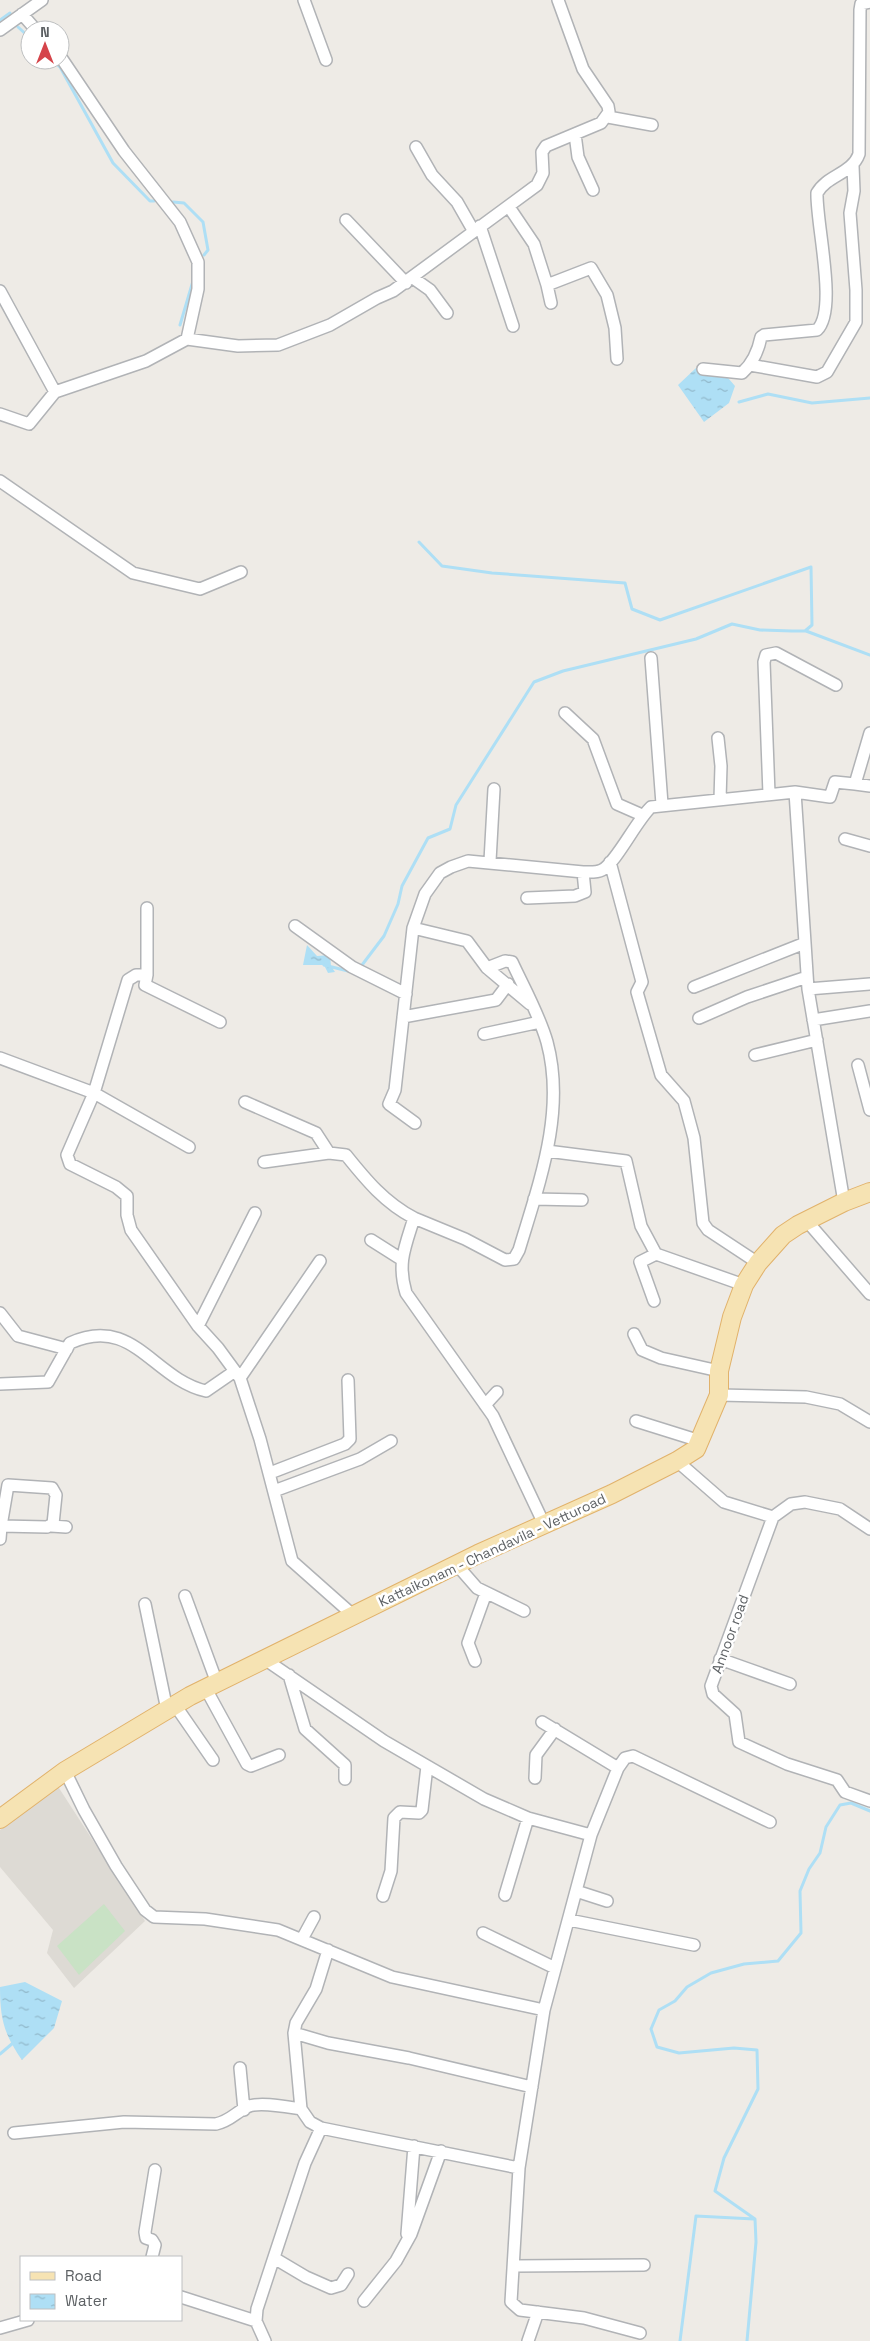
<svg xmlns="http://www.w3.org/2000/svg" width="870" height="2341" viewBox="0 0 870 2341" font-family="'Space Grotesk',sans-serif">
	<defs>
		<pattern id="water-ripples" width="26" height="14" patternUnits="userSpaceOnUse" patternTransform="scale(1.25)"><rect width="26" height="14" fill="#aedff5"/><path d="M2 4q2-2 4 0t4 0M15 11q2-2 4 0t4 0" fill="none" stroke="#91b8ca"/></pattern>
	</defs>
	<rect width="100%" height="100%" fill="#eeebe6"/>
	<path fill="#dddad4" d="M57 1785 145 1921 74 1988 47 1953 53 1930 0 1867V1830Z"/>
	<path fill="#c9e2c5" d="M104 1904 125 1931 79 1975 57 1946Z"/>
	<path fill="url(#water-ripples)" d="M716 364 735 386 729 403 704 422 678 385 696 368Z
		M307 945 317 956 330 955 331 966 335 972 328 973 324 965H303Z
		M25 1982 62 2001 54 2028 22 2060C4 2034 0 2019 0 1987Z"/>
	<g fill="none" stroke-linecap="round" stroke-linejoin="round">
		<path stroke="#aedff5" stroke-width="3" d="M0 20 10 13
			M18 27 30 38
			M52 60 60 67 113 163 150 201H154
			M173 202 184 203 203 222 208 250 204 255
			M180 325 193 281
			M739 402 768 394 812 403 870 398
			M806 631 870 655
			M324 965 352 972
			M359 969 384 936 398 904 402 886 428 838 450 829 456 805 534 682 563 671 696 639 732 624 760 630 792 631H805L812 625 811 567 660 620 632 609 625 583 492 573 442 566 419 542
			M0 2054 13 2043
			M680 2341 696 2216 754 2219
			M747 2341 756 2242 755 2219 715 2191 724 2158 758 2089 757 2050 734 2048 679 2053 657 2047 651 2029 659 2010 675 2001 687 1987 711 1973 744 1964 778 1961 801 1933 800 1891 809 1869 820 1853 826 1827 840 1805 851 1803 870 1811"/>
		<g stroke="#b1b3b6" stroke-width="14">
			<path id="minor" d="M304 0 326 60
				M22 14 36 30
				M0 30 42 0
				M60 56 124 151 180 222 198 262V289L187 339
				M608 117 652 125
				M575 134 578 157 593 190
				M416 147 432 175 457 202 473 230
				M509 207 534 244 547 285 591 268 607 295 615 328 617 359
				M346 220 406 283
				M480 226 513 326
				M413 278 430 290 447 313
				M547 285 551 303
				M0 291 55 392
				M750 365 817 377 827 372 856 322V290L850 213 854 191 853 166
				M703 369 742 373C753 363 758 352 761 337L764 335 817 330C838 310 816 224 817 193 827 175 852 174 859 154L860 10 861 4 870 2
				M0 414 29 424 55 392 146 361 187 339 238 346 278 345 330 325 377 298 393 291 537 185 543 173 542 152 546 146 601 123 609 112 608 106 583 69 558 0
				M0 481 133 573 200 589 241 572
				M651 658 662 804
				M565 713 593 739 617 804 642 815
				M870 733 855 784 870 786
				M718 738 721 766 720 799
				M795 792 805 943
				M769 794 764 662 766 655 776 653 836 685
				M845 839 870 846
				M490 861 494 789
				M610 862 642 982 637 992 661 1075 684 1101 694 1138 703 1223 708 1230 758 1263
				M527 898 575 896 585 892 583 872
				M147 908V975H136L128 980 94 1093 189 1147
				M295 926 352 967 406 994
				M413 928 467 941 487 968 505 961 512 962C524 988 539 1014 547 1042 566 1112 539 1183 519 1250L514 1259 505 1260 465 1239 414 1218
				M487 968 530 1004
				M147 975 145 985 220 1022
				M694 987 805 943 808 989 844 1202
				M808 989 870 984
				M403 1017 496 1000 508 984
				M699 1018 747 997 807 977
				M813 1020 870 1011
				M484 1034 540 1022
				M755 1055 817 1040
				M0 1058 94 1093 67 1155 70 1164 116 1187 127 1196V1215L131 1230 198 1326 218 1348 240 1378 260 1439 292 1561 354 1616
				M858 1065 870 1110
				M245 1102 316 1133 329 1153 346 1155C366 1180 385 1203 414 1218 405 1247 397 1263 406 1293L493 1416 544 1524
				M415 1123 389 1104 395 1090 413 928 425 894 440 873 451 867 468 861 583 872C589 872 596 873 602 870 616 863 636 821 651 807L795 792 830 797 835 782 855 784
				M547 1151 626 1161 641 1226 656 1254 744 1285
				M264 1162 329 1153
				M534 1199 582 1200
				M806 1220 870 1294
				M371 1240 401 1259
				M654 1301 640 1262 656 1254
				M0 1313 18 1336 67 1349
				M198 1326 255 1213
				M634 1334 642 1350 661 1358 719 1371
				M240 1378 320 1261
				M0 1384 48 1382 70 1343C133 1314 153 1379 206 1391L235 1371
				M719 1395 806 1397 840 1404 870 1422
				M485 1405 497 1392
				M636 1421 700 1441
				M677 1461 724 1502 773 1517 711 1686 713 1694 735 1714 739 1742 787 1764 837 1780 845 1792 870 1801
				M270 1473 345 1444 350 1439 348 1380
				M274 1491 360 1459 391 1441
				M773 1517 791 1504 805 1502 840 1509 870 1529
				M51 1526 66 1527
				M0 1539 1 1526 47 1527 53 1524 56 1495 52 1488 8 1485 1 1526
				M456 1564 477 1588 524 1611
				M185 1596 217 1683
				M145 1604 167 1710
				M263 1658 384 1741 484 1799 528 1818 591 1835
				M720 1659 790 1684
				M475 1661 468 1643 486 1593
				M289 1675 305 1729 345 1765V1779
				M206 1689 247 1764 251 1766 279 1755
				M175 1705 213 1760
				M542 1722 618 1768
				M65 1771 84 1810 116 1866 145 1910 154 1917 205 1919 278 1930 392 1977 544 2010
				M535 1778 536 1755 555 1729
				M576 1891 607 1901
				M505 1895 528 1818
				M383 1896 391 1871 394 1818 400 1812 419 1813 422 1810 427 1766
				M569 1920 694 1945
				M483 1933 555 1968
				M302 1939 314 1917
				M328 1950 316 1989 296 2023 294 2033 301 2109 310 2122 321 2128 519 2168
				M294 2033 328 2043 409 2058 532 2087
				M240 2068 244 2110
				M14 2133 124 2122 216 2124C230 2121 235 2113 247 2107 258 2101 288 2107 301 2109
				M407 2234 414 2146
				M152 2257 155 2245 152 2240 146 2238 145 2232 155 2170
				M274 2258 306 2277 331 2288 341 2285 348 2274
				M514 2266 644 2265
				M181 2297 256 2321
				M364 2301 396 2261 411 2234 441 2151
				M0 2328 28 2320
				M640 2333 584 2318 520 2310 511 2302 519 2168 544 2010 591 1835 618 1768 625 1758 633 1756 770 1822
				M265 2341 256 2321 257 2309 305 2163 321 2128
				M528 2341 538 2312"/>
		</g>
		<g stroke="#e1b26b" stroke-width="20">
			<path id="primary" d="M0 1819 65 1771 190 1696 478 1554 612 1494 677 1461 696 1449 719 1395V1371L732 1317 744 1285 758 1263 783 1235 798 1225 844 1202 870 1192"/>
		</g>
		<use href="#minor" stroke="#fff" stroke-width="11"/>
		<use href="#primary" stroke="#f6e3b3" stroke-width="18"/>
	</g>
	<g text-anchor="middle" dominant-baseline="central" stroke-width="5" stroke-linejoin="round" paint-order="stroke">
		<g font-size="14" fill="#5d6164" stroke="#fff">
			<text transform="translate(492 1550) rotate(-25)">Kattaikonam - Chandavila - Vetturoad</text>
			<text transform="translate(730 1634) rotate(-70)">Annoor road</text>
		</g>
	</g>
	<rect x="20" y="2256" width="162" height="65" fill="#ffffff" stroke="#bec0c1"/>
	<rect x="30" y="2272" width="25" height="8" fill="#f6e3b3" stroke="#bec0c1"/>
	<text x="65" y="2281" font-size="15" fill="#5d6164">Road</text>
	<rect x="30" y="2294" width="25" height="15" fill="url(#water-ripples)" stroke="#bec0c1"/>
	<text x="65" y="2306" font-size="15" fill="#5d6164">Water</text>
	<g transform="translate(45 45)"><circle r="24" fill="#ffffff" stroke="#bec0c1"/>
	<path d="M0-4L9 19L0 12L-9 19Z" fill="#d5444a"/>
	<text y="-8" font-size="14" font-weight="bold" text-anchor="middle" fill="#5d6164">N</text>
	</g>
</svg>
